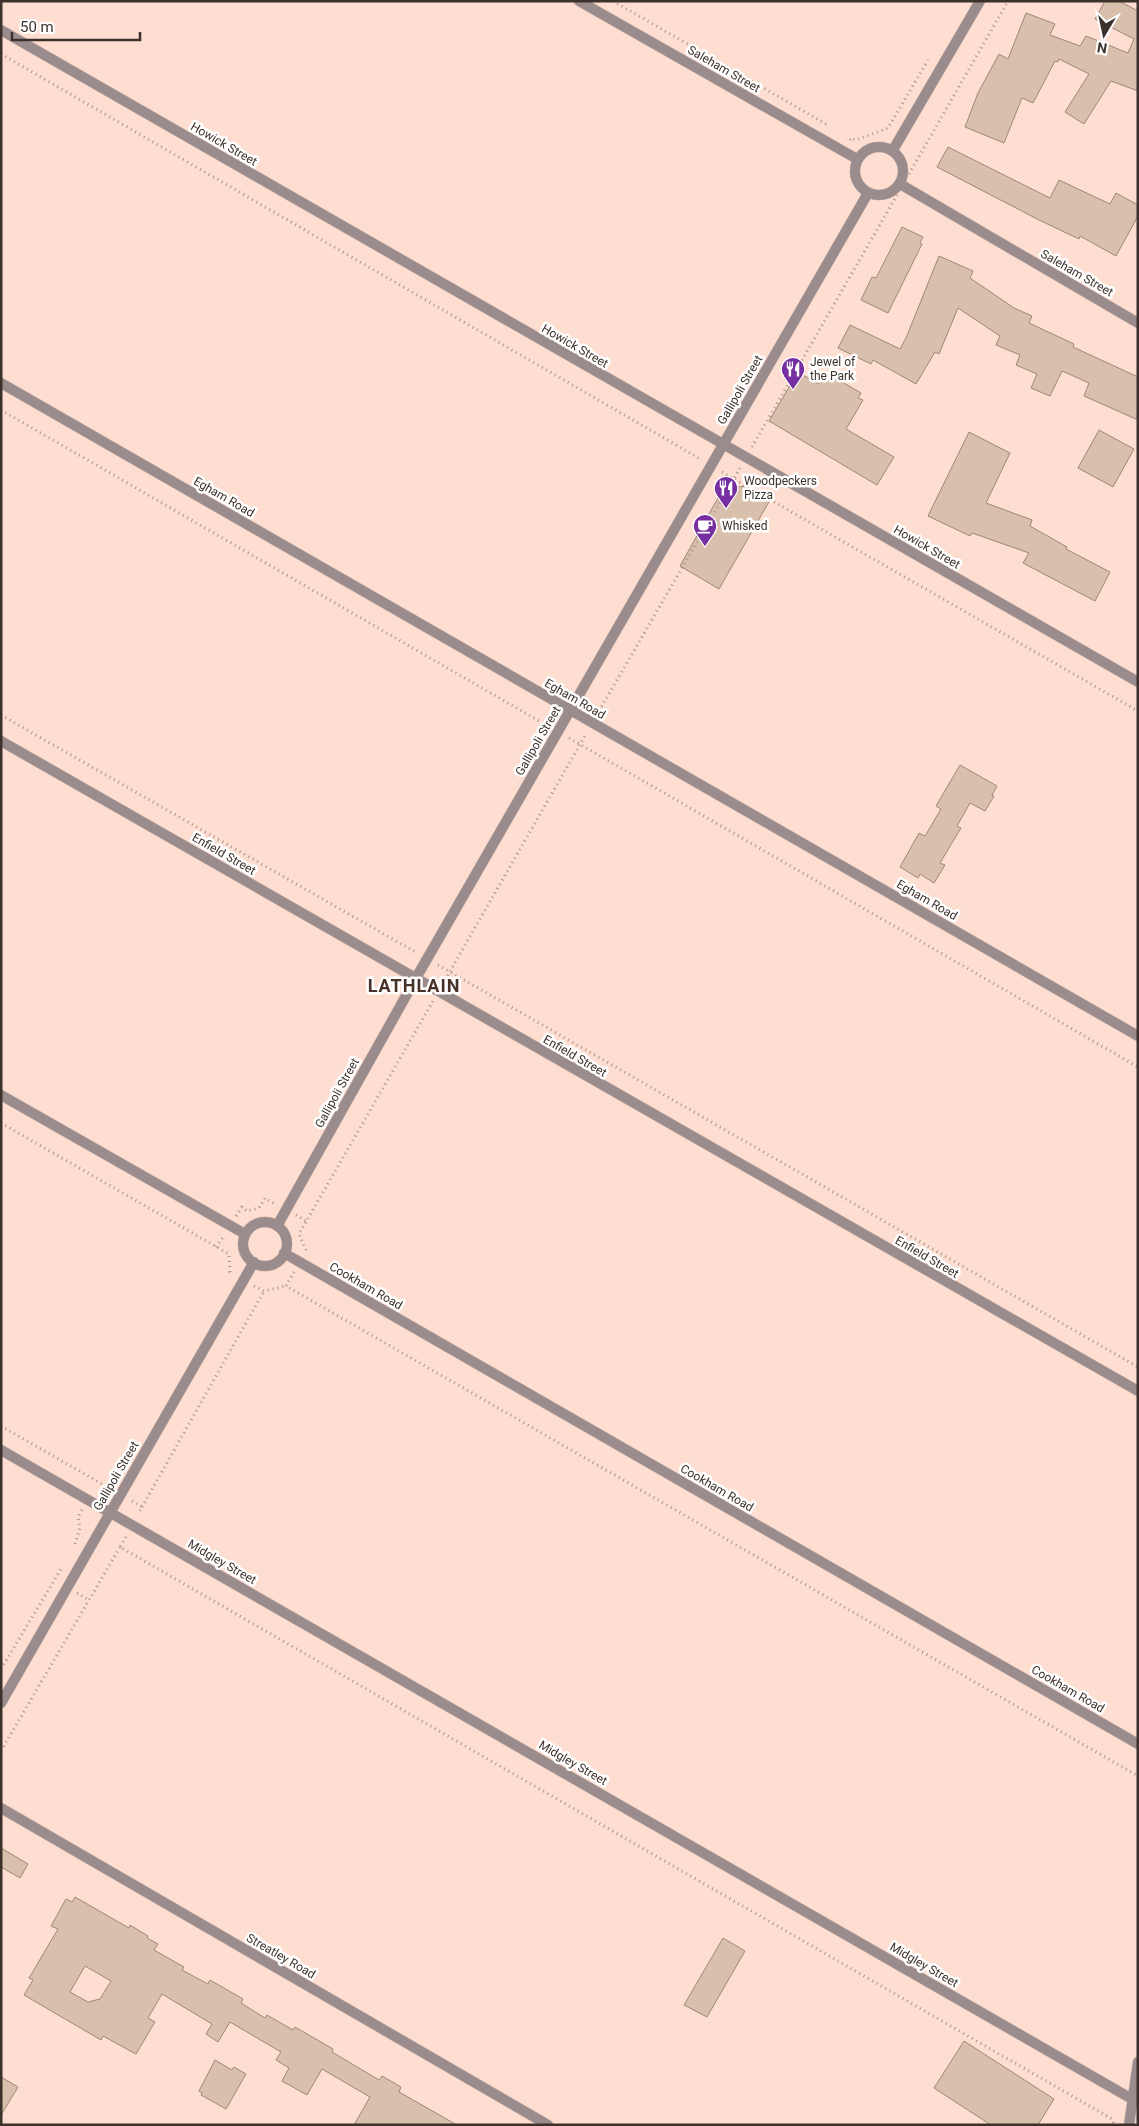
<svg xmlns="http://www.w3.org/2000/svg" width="1139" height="2126" viewBox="0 0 1139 2126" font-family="Roboto,sans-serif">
	<rect width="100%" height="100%" fill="#fdded1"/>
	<path fill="#d8c0ac" stroke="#9e8875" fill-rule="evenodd" d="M1105 1H1119L1138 11V91L1111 81 1084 124 1065 112 1089 74 1059 59 1058 62 1055 61 1033 103 1022 98 1004 143 965 127 978 93 999 54 1008 59 1026 13 1055 24 1050 35 1080 46 1086 36 1128 53 1134 39 1095 19Z
		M948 147 1050 198 1059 180 1110 204 1116 193 1138 205V216L1116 256 1080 236 1079 239 1039 220 937 167Z
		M902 227 923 237 920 243 922 244 888 313 861 300 872 277 876 278Z
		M939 256 973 271 970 278 1014 308 1032 316 1029 323 1074 344 1073 347 1138 377V420L1084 396 1089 383 1062 371 1050 396 1031 388 1037 374 1016 365 1020 355 996 345 1000 336 958 308 939 354 935 352 916 384 873 360 871 364 838 348 850 325 900 349 906 338Z
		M798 372 818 384 823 376H832L861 393 858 398 863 400 846 429 894 457 877 485 769 421Z
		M1099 430 1134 449 1113 487 1078 468Z
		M969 432 1010 453 986 503 1032 520 1030 526 1067 547 1066 549 1110 572 1095 601 1023 563 1029 553 972 533 970 536 928 516Z
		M745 486 770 500 719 589 680 566 723 489Z
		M960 765 997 786 992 795 994 796 985 811 970 803 957 826 961 828 940 863 945 865 934 883 920 874 918 878 900 867 919 833 925 836 941 809 936 806Z
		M1 1848 28 1864 20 1878 1 1867Z
		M75 1897 129 1928 130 1925 148 1936 147 1938 158 1944 154 1950 184 1967 182 1970 208 1984 210 1980 243 1999 241 2003 265 2018 267 2015 293 2030 295 2027 333 2049 332 2052 379 2080 382 2076 401 2087 399 2092 457 2125H354L370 2097 322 2069 307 2095 282 2081 289 2068 276 2060 281 2052 230 2022 218 2042 206 2034 212 2024 162 1994 148 2018 155 2022 136 2054 103 2036 101 2040 24 1995 33 1980 29 1978 58 1929 51 1926 66 1899 72 1902ZM85 1966 111 1981 100 1999 88 2002 70 1992Z
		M723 1938 745 1951 707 2017 684 2005Z
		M964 2041 1054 2099 1038 2125H991L934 2088Z
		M215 2060 232 2070 234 2067 246 2074 226 2109 201 2095 202 2093 199 2091Z
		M1 2077 18 2087 1 2115Z"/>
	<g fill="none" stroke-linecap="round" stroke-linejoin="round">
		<g stroke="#d7bbb0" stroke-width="11">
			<path id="minor" d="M579 1 857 159
				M1 30 1138 682
				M855 171a24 24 0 1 1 48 0a24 24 0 1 1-48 0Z
				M893 150 980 1
				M900 184 1138 323
				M1 383 1138 1036
				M1 741C380 957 758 1175 1138 1391
				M1 1095 245 1234
				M243 1244a22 22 0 1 1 44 0a22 22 0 1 1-44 0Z
				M277 1226 416 978 868 193
				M284 1253 1138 1744
				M1 1450 1132 2099
				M1 1703 254 1262
				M1 1808 548 2125
				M1129 2125 1138 2062"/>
		</g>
		<path stroke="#aa9389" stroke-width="3" stroke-dasharray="1 4" stroke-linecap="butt" d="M613 1 826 124
			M1 54 702 460
			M850 140 851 138 856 140 888 128 928 60
			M909 174 1008 1
			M1 410 546 725
			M752 447 897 195
			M722 472 1138 711
			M599 711 740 468
			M1 715 417 953
			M569 738 1138 1067
			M438 965 1138 1367
			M445 980 586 734
			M1 1123 229 1254 230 1272 233 1274
			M296 1215 306 1221
			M236 1216 242 1207 247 1211 259 1208 265 1198 275 1204
			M216 1247 224 1236
			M306 1250 299 1234 433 1001
			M294 1272 286 1286 1138 1776
			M254 1286 264 1291 286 1286
			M1 1426 109 1488
			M132 1501 142 1507 138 1514
			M142 1507 264 1291
			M126 1537 120 1547 1112 2119 1114 2125
			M75 1544 80 1528 78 1517 82 1510
			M77 1593 89 1600
			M1 1669 61 1569
			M1 1751 120 1547"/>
		<use href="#minor" stroke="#9a8c8d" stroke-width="10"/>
	</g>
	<defs>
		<g id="restaurant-pin" transform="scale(1.25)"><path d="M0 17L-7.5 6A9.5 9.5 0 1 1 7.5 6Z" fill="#772ea0" stroke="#fff"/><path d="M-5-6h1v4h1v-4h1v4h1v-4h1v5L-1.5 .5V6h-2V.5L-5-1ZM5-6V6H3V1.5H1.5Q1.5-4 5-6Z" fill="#fff"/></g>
		<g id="cafe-pin" transform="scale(1.25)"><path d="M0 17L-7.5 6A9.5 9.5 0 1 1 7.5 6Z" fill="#772ea0" stroke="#fff"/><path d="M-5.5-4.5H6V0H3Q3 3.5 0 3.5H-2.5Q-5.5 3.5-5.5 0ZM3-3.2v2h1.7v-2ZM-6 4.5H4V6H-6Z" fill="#fff"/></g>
	</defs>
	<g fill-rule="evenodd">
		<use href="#restaurant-pin" x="793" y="369"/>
		<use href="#restaurant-pin" x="726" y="488"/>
		<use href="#cafe-pin" x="705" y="526"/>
	</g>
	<g text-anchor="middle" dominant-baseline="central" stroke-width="5" stroke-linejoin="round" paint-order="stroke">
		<g font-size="12" fill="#3d312c" stroke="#fff">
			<text transform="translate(724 69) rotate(30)">Saleham Street</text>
			<text transform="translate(224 144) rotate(30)">Howick Street</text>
			<text transform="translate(1077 273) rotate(30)">Saleham Street</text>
			<text transform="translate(575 346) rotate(30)">Howick Street</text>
			<text transform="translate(740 390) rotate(-60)">Gallipoli Street</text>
			<text transform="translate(224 497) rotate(30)">Egham Road</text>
			<text transform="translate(927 547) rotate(30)">Howick Street</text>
			<text transform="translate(575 699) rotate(30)">Egham Road</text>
			<text transform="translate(538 741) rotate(-60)">Gallipoli Street</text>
			<text transform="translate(224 854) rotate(30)">Enfield Street</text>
			<text transform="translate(927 900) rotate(30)">Egham Road</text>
			<text transform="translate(575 1056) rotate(30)">Enfield Street</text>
			<text transform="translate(337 1093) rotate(-61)">Gallipoli Street</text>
			<text transform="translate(927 1257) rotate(30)">Enfield Street</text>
			<text transform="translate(366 1286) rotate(30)">Cookham Road</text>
			<text transform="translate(116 1476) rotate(-60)">Gallipoli Street</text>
			<text transform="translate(717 1488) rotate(30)">Cookham Road</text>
			<text transform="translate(222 1562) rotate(30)">Midgley Street</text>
			<text transform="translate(1068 1689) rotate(30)">Cookham Road</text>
			<text transform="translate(573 1763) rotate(30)">Midgley Street</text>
			<text transform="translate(281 1956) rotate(30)">Streatley Road</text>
			<text transform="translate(924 1965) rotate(30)">Midgley Street</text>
		</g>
		<g font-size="12" fill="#3d312c" stroke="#fff" text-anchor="start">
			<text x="810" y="362">Jewel of<tspan x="810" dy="14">the Park</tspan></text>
			<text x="744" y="481">Woodpeckers<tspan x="744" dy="14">Pizza</tspan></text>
			<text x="722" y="526">Whisked</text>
		</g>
		<g font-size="18" font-weight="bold" letter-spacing="1" fill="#483127" stroke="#fff">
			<text x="414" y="985">LATHLAIN</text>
		</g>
	</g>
	<rect width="1139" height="2126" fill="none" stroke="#3d312c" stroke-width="5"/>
	<g transform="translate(1104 35) rotate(189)" stroke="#ffffff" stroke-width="4" paint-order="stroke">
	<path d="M0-4L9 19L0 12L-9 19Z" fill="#3d312c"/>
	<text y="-8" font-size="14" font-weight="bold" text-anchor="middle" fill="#3d312c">N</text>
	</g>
	<path d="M12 32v8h128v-8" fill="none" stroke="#3d312c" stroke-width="2.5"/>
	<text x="20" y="32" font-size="15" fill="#3d312c" stroke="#ffffff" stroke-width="4" paint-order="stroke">50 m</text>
</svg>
